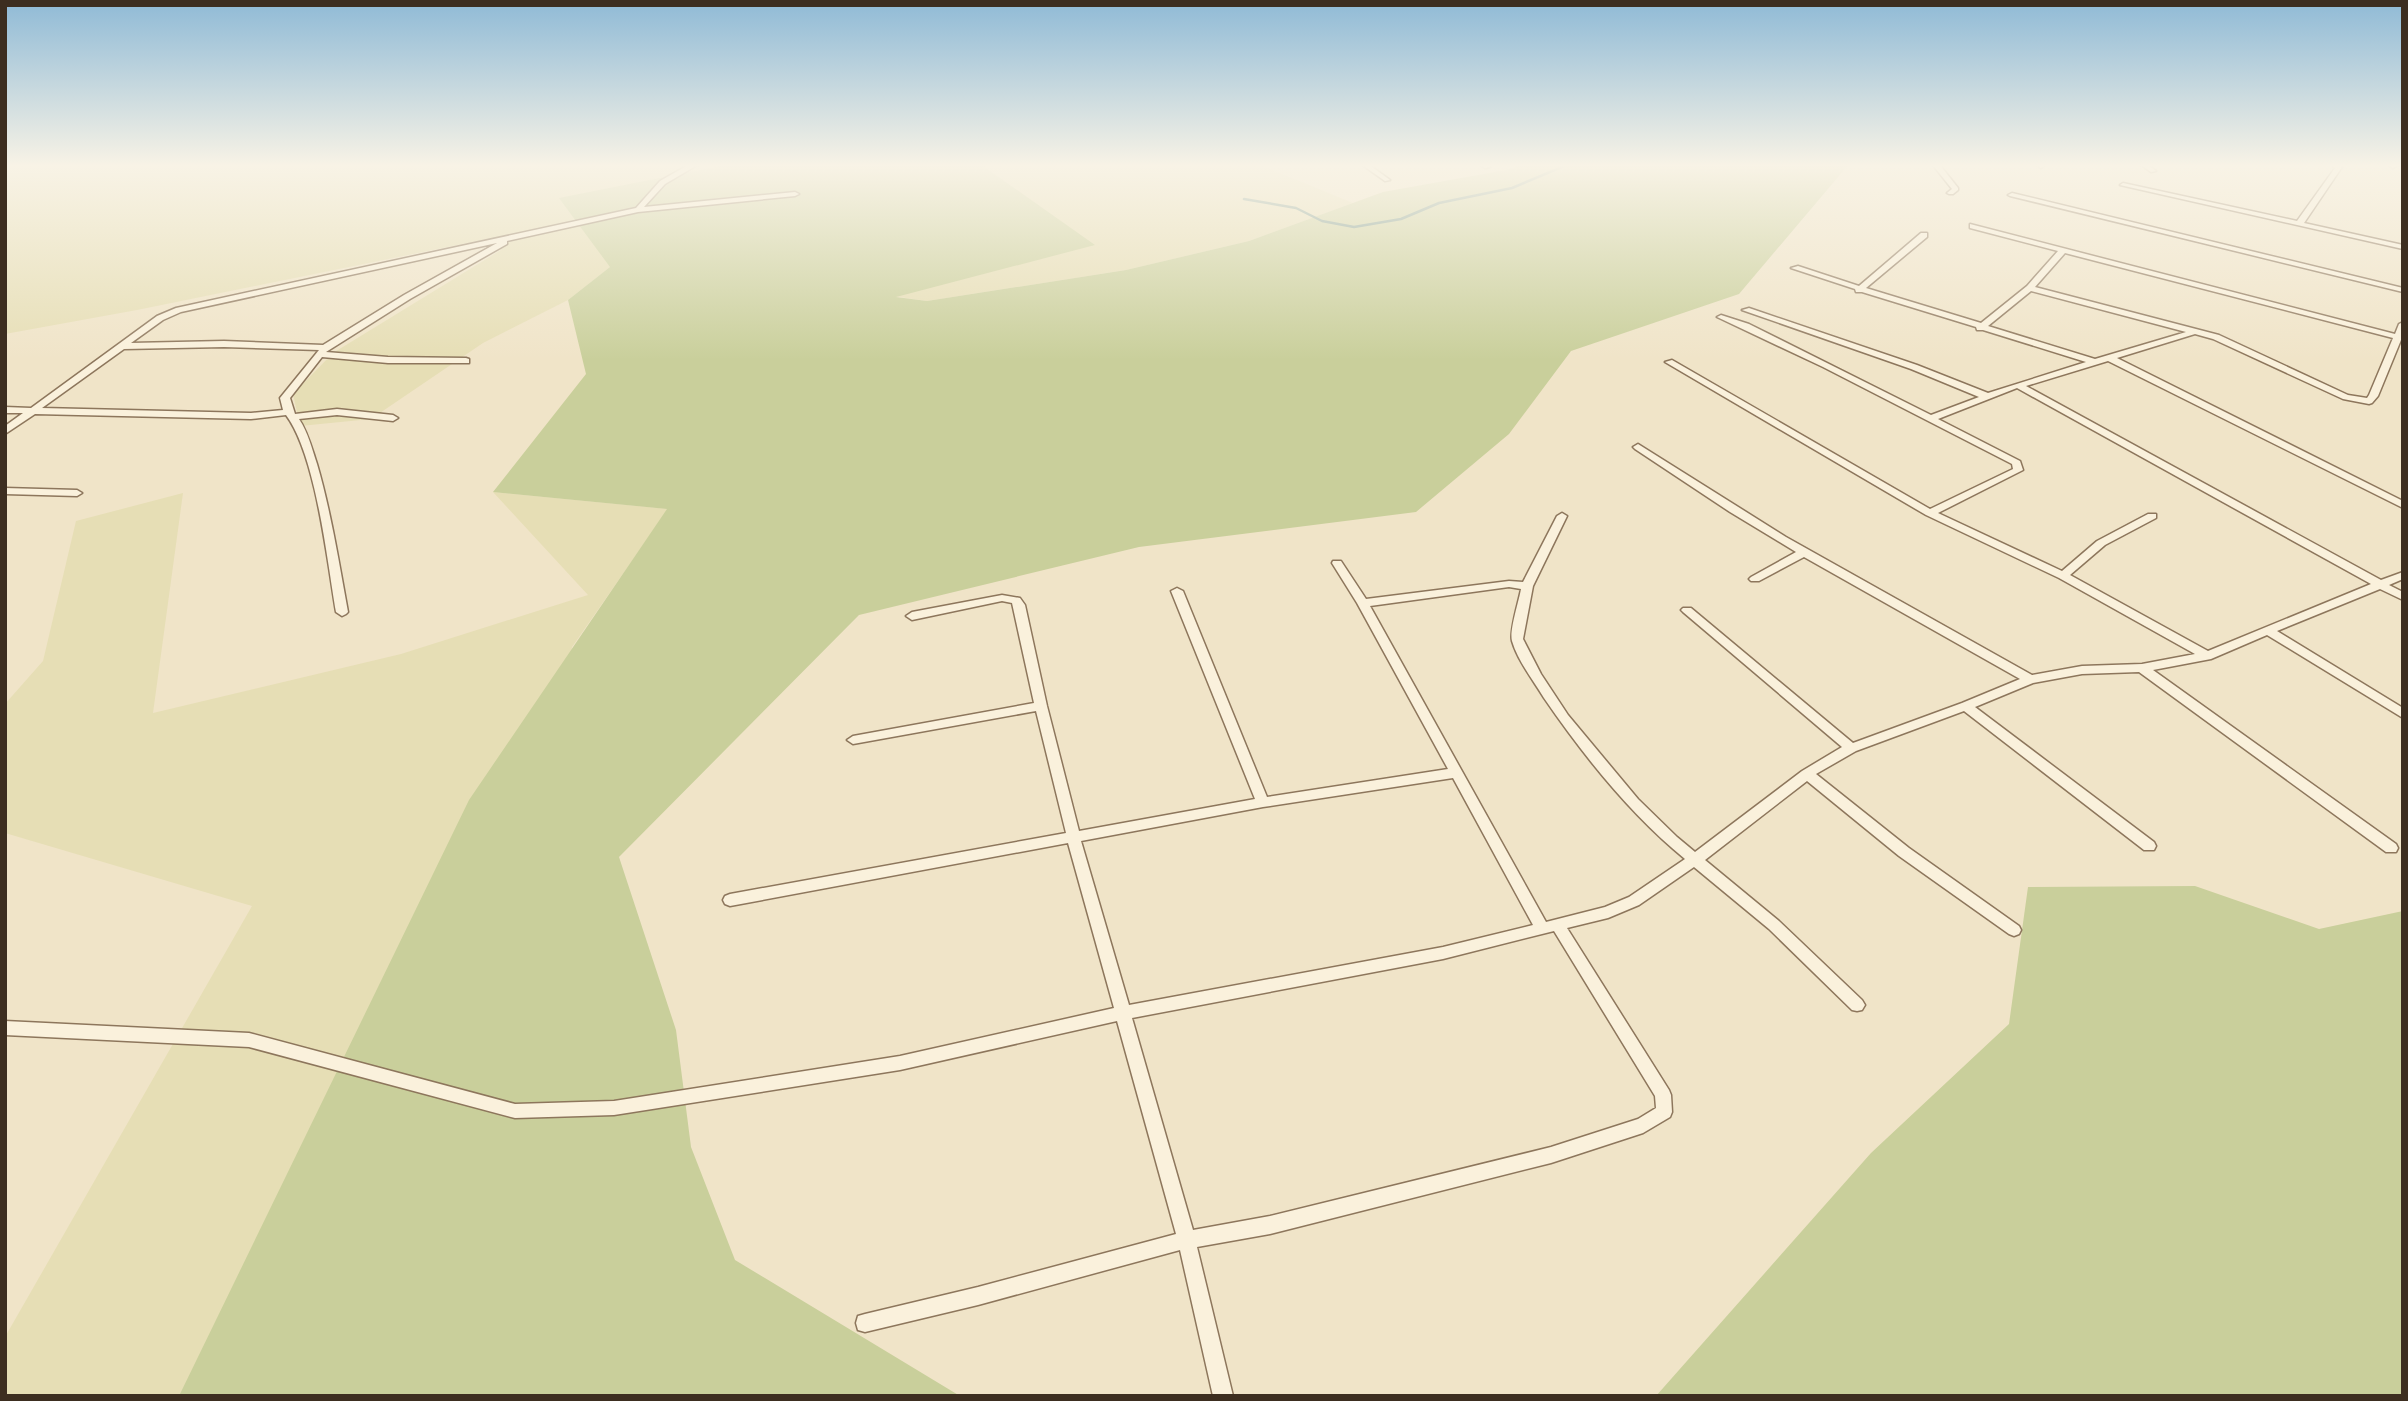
<svg xmlns="http://www.w3.org/2000/svg" width="2408" height="1401" viewBox="0 0 2408 1401" font-family="'Noto Serif',serif">
	<rect width="100%" height="100%" fill="#f0e4c8"/>
	<path fill="#e6deb5" d="M5 164H1258L1353 203 1249 241 1126 270 927 301 623 257 568 300 483 343 371 419 300 426 293 394 333 353 501 250 492 238 137 310 5 334Z
		M493 492 668 509 572 647 503 1396H5V1337L252 906 5 833V704L43 661 76 521 183 493 153 713 401 654 588 595Z"/>
	<path fill="#c9cf9b" d="M730 164H980L1095 245 896 297 927 301 1126 270 1249 241 1383 192 1506 170 1524 164H1849L1739 294 1571 351 1509 434 1416 512 1139 547 859 615 619 857 676 1030 691 1147 735 1260 960 1396H179L469 800 667 509 493 492 586 374 568 300 610 267 559 198Z
		M2195 886 2319 929 2403 911V1396H1656L1871 1153 2009 1024 2028 887Z"/>
	<g fill="none" stroke-linecap="round" stroke-linejoin="round">
		<path stroke="#6f938a" stroke-width="2.5" d="M1244 199 1296 208 1322 221 1354 227 1401 219 1439 203 1512 188 1569 164"/>
		<g stroke="#8d765c" stroke-width="3">
			<path id="minor" d="M690 164H699L665 184 644 207 795 192 799 194 795 196 638 212 507 241V244L410 299 326 352 388 357 466 358 469 359V363H388L322 357 290 398 295 414 337 409 393 415 398 418 393 421 337 415 299 419C308 432 312 449 317 464 331 512 339 563 348 612L346 614 342 616 336 612C327 560 316 455 286 415L251 419 35 414 5 434V426L23 413H5V407L31 408 157 316 176 308 636 208 660 181ZM497 243 404 295 323 345 224 341 131 343 163 320 181 312ZM224 347 319 350 280 398 283 410 251 413 42 408 124 349Z
				M1361 164H1368L1390 180 1385 181Z
				M1479 164H1487L1490 167 1485 168Z
				M1932 164H1939L1958 188V190L1953 194H1949L1947 193 1952 189Z
				M2036 164H2043L2044 166 2041 168Z
				M2140 164H2147L2156 171 2151 172Z
				M2331 164H2339L2342 167 2304 223 2403 245V249L2120 185 2123 183 2297 221 2335 168Z
				M2392 164H2400L2393 168 2390 166Z
				M2012 193 2403 288V292L2010 196 2008 195Z
				M1970 224 2395 334 2399 324 2403 322V335L2378 396 2372 403 2369 404 2343 399 2213 339 2195 334 2117 358 2403 501V508L2108 361 2026 386 2381 580 2403 572V579L2389 585 2403 592V600L2380 589 2277 631 2403 708V718L2267 635 2211 659 2153 670 2396 844 2398 848 2396 852H2386L2139 672 2082 674 2033 683 1975 707 2154 842 2156 846 2154 850H2144L1964 711 1856 751 1816 774 1909 848 2019 926 2021 930 2019 934 2014 936 2009 934 1899 856 1807 781 1705 860 1779 921 1862 1000 1865 1005 1862 1010 1857 1011 1852 1010 1769 929 1694 867 1639 905 1608 918 1567 928 1669 1090 1671 1095 1672 1112 1670 1117 1643 1133 1551 1163 1270 1234 1197 1247 1233 1396H1213L1180 1250 978 1305 865 1332 858 1330 856 1323 858 1316 865 1314 978 1287 1176 1234 1117 1021 900 1070 614 1115 515 1118 249 1047 5 1035V1021L249 1033 515 1104 614 1101 900 1056 1114 1008 1068 843 730 906 725 904 723 900 725 896 730 894 1066 833 1036 711 853 744 847 740 853 736 1034 703 1012 603 1002 601 912 620 906 616 912 612 1002 595 1020 598 1025 605 1047 706 1079 831 1255 799 1171 591 1177 588 1183 591 1267 797 1448 769 1357 603 1332 563 1333 561H1341L1366 599 1509 581 1523 582 1557 516 1562 513 1567 516 1533 586 1523 639 1541 674 1568 715 1638 799 1677 837 1695 852 1802 771 1842 747 1683 612 1681 610 1683 608H1691L1853 743 1962 703 2020 679 1804 557 1759 581H1751L1749 579 1751 577 1796 552 1730 512 1635 449 1633 447 1638 444 1786 537 2032 675 2082 666 2142 664 2195 654 2059 578 1926 515 1665 362 1672 360 1930 509 2013 469 2012 464 1823 367 1717 317 1721 315 1749 324 1931 415 1979 397 1911 369 1742 310 1749 308 1917 365 1988 393 2086 362 1983 330H1977L1976 327 1862 292H1856L1855 289 1791 268 1798 266 1859 286 1921 233H1927V237L1866 288 1981 323 2027 286 2058 251 1970 228ZM2065 253 2393 338 2369 395 2367 398 2348 395 2219 335 2035 287ZM2031 291 2186 332 2095 359 1988 326ZM2017 388 2371 584 2208 651 2070 575 2105 545 2156 518V514H2148L2097 541 2062 571 1938 513 2023 470 2020 461 1938 419ZM1509 587 1521 589C1519 601 1509 631 1512 641 1518 661 1533 680 1544 698 1583 755 1631 815 1685 859L1629 897 1605 907 1546 922 1370 606ZM1453 778 1533 925 1443 947 1129 1005 1081 841 1263 807ZM1554 931 1655 1096 1656 1108 1638 1119 1551 1147 1270 1216 1193 1230 1132 1018 1443 959Z
				M5 488 77 490 82 493 77 496 5 494Z"/>
		</g>
		<use href="#minor" fill="#faf1dc" fill-rule="evenodd"/>
	</g>
	<linearGradient id="sky" x2="0" y2="1"><stop stop-color="#8fbad6"/><stop offset="0.46" stop-color="#f8f3e6"/><stop offset="1" stop-color="#f8f3e6" stop-opacity="0"/></linearGradient>
	<rect width="2408" height="360" fill="url(#sky)"/>
	<rect width="2408" height="1401" fill="none" stroke="#3d2e20" stroke-width="14"/>
</svg>
